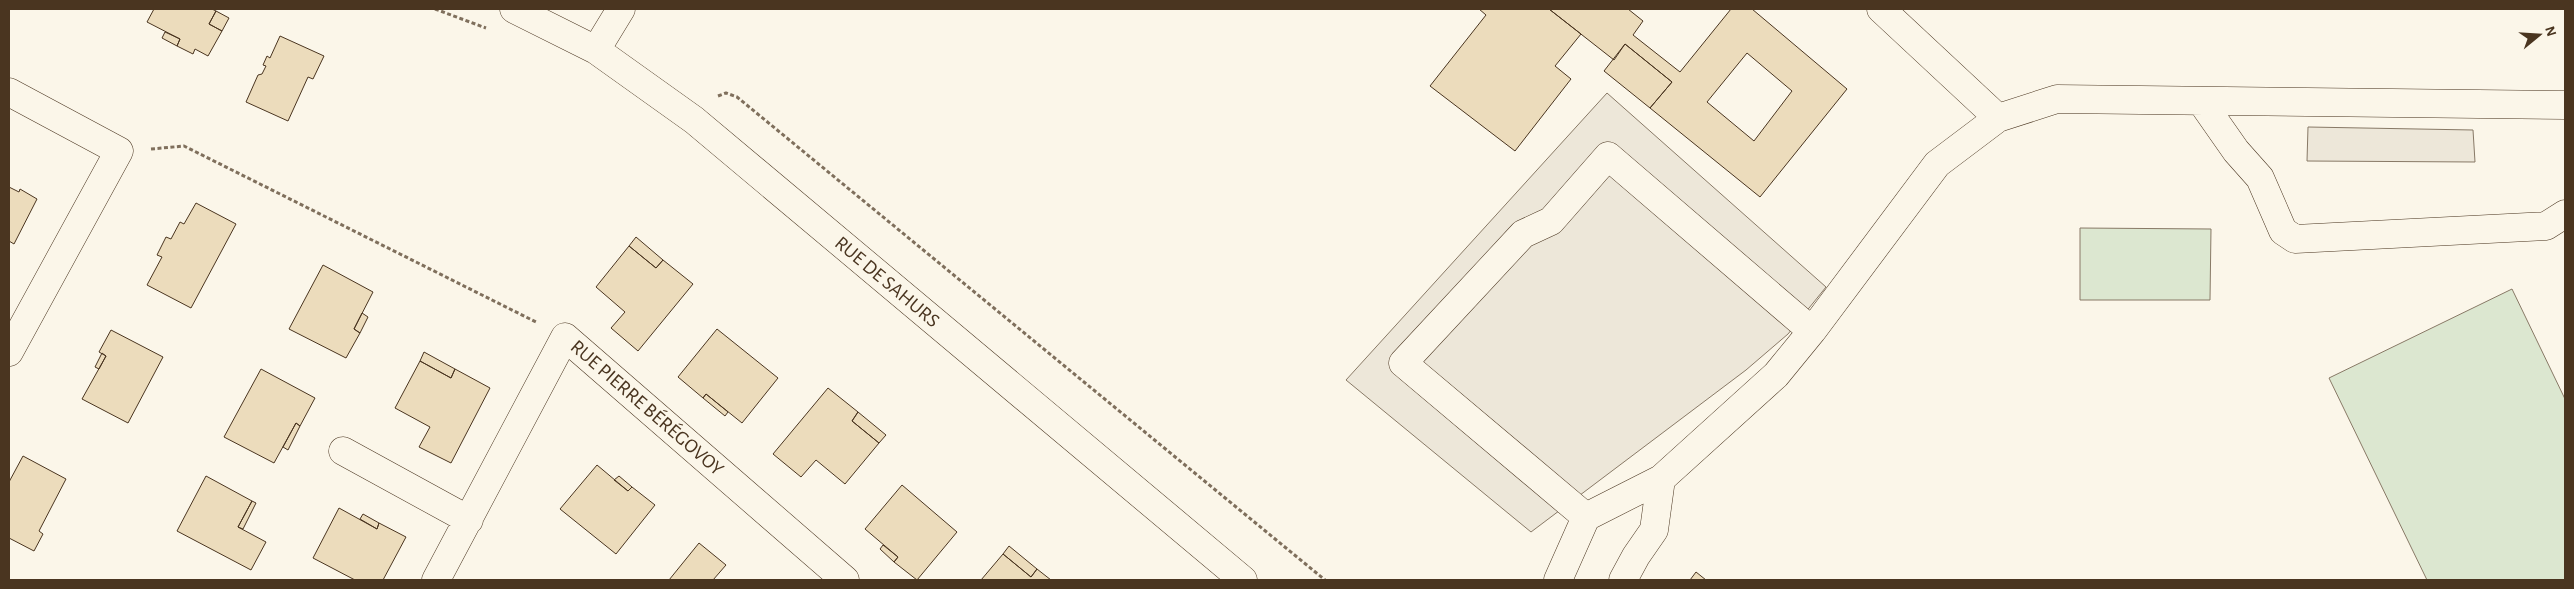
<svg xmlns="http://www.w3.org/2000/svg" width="2574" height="589" viewBox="0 0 2574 589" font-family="'Alegreya Sans',sans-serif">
	<rect width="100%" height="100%" fill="#fbf6e9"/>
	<path fill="#dce7d0" stroke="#887966" d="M2080 228 2211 229 2210 300H2080Z
		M2512 289 2565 399V580H2427L2329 378Z"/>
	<path fill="#ede7d9" stroke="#887966" d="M1607 93 1826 287 1788 334 1746 370 1531 532 1346 380Z
		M2308 127 2473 130 2475 162 2307 161Z"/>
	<path fill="#ecdcbc" stroke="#4a3520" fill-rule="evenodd" d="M154 9H212L216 11 209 24 222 31 208 56 195 49 193 54 177 46 180 39 147 22Z
		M1479 9H1549L1581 34 1555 66 1571 79 1515 151 1430 86 1486 15Z
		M1549 9H1628L1643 21 1633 35 1680 72 1731 9H1752L1847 89 1760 197 1650 108 1672 82 1625 44 1614 60ZM1747 53 1792 91 1754 141 1707 102Z
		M216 11 229 18 222 31 209 24Z
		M165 32 180 39 177 46 162 38Z
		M280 36 324 56 313 79 308 77 288 121 246 102 258 75 262 74 266 66 263 65 267 56 270 58Z
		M1625 44 1672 82 1650 108 1604 71Z
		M9 187 19 192 20 189 37 199 14 244 9 241Z
		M196 203 236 224 191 308 147 285 162 257 157 255 166 237 171 239 180 222 184 224Z
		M636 237 663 260 656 268 629 246Z
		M629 246 656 268 663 260 693 284 638 351 611 328 625 312 596 287Z
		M323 265 373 292 354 329 360 333 346 358 289 329Z
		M362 313 368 317 360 333 354 329Z
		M717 329 778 378 742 423 706 394 703 398 678 377Z
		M111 330 163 357 128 423 82 399 106 356 99 352Z
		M424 352 455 369 451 378 420 361Z
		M102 353 106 356 99 369 95 367Z
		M420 361 451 378 455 369 490 388 451 463 419 447 430 427 395 408Z
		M261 369 315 398 300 426 296 423 274 463 224 437Z
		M828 388 858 412 852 421 879 443 845 484 816 460 801 477 773 454Z
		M706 394 728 412 725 416 703 398Z
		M858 412 886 435 879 443 852 421Z
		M296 423 300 426 288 450 283 447Z
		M23 456 66 479 39 531 43 534 34 551 9 538V482Z
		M597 465 628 491 632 487 655 505 616 554 560 509Z
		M206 476 252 501 238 527 266 542 251 570 177 531Z
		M619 476 632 487 628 491 614 480Z
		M902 485 957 532 917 580 894 562 898 557 865 529Z
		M252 501 256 503 243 529 238 527Z
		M339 508 377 529 379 523 406 537 383 580H355L313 558Z
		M363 514 379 523 377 529 360 519Z
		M699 543 726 565 713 580H669Z
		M883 545 898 557 894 562 880 549Z
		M1009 546 1037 569 1031 577 1003 554Z
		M1003 554 1031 577 1037 569 1051 580H981Z
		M1696 572 1706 580H1690Z"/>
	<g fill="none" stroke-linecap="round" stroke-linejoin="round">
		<g stroke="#4a3520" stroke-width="29">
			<path id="minor" d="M514 9 596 50 694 120 1243 580
				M1881 9 1998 118
				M596 50 621 9
				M9 92 119 151 9 352
				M2201 101 2236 151 2260 178 2283 231 2295 239 2546 226 2565 214
				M343 451 469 520
				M1586 517 1403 363 1523 234 1551 221 1608 156 1812 331
				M436 580 565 337 845 580
				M1558 580 1586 517 1661 479 1776 375 1812 331 1937 164 1998 118 2057 99 2565 105
				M1623 580 1636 556 1654 530 1661 479"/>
		</g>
		<path stroke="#7f6f5c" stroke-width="3" stroke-dasharray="4 2.5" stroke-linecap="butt" d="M435 9 486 28
			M718 96 726 93 737 97 1325 580
			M151 149 184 146 536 322"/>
		<use href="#minor" stroke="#fbf6e9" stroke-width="28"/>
	</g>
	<g text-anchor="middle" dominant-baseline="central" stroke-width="4" stroke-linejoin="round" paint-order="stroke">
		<g font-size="20" fill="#4a3520" stroke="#fbf6e9">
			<text transform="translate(887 282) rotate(40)">RUE DE SAHURS</text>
			<text transform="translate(647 408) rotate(41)">RUE PIERRE BÉRÉGOVOY</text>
		</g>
	</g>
	<rect width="2574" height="589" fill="none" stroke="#4a3520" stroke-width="20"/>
	<g transform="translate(2539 35) rotate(72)" stroke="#fbf6e9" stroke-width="4" paint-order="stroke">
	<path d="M0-4L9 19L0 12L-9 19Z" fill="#4a3520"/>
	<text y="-8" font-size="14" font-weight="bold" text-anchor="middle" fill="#4a3520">N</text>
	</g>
</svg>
